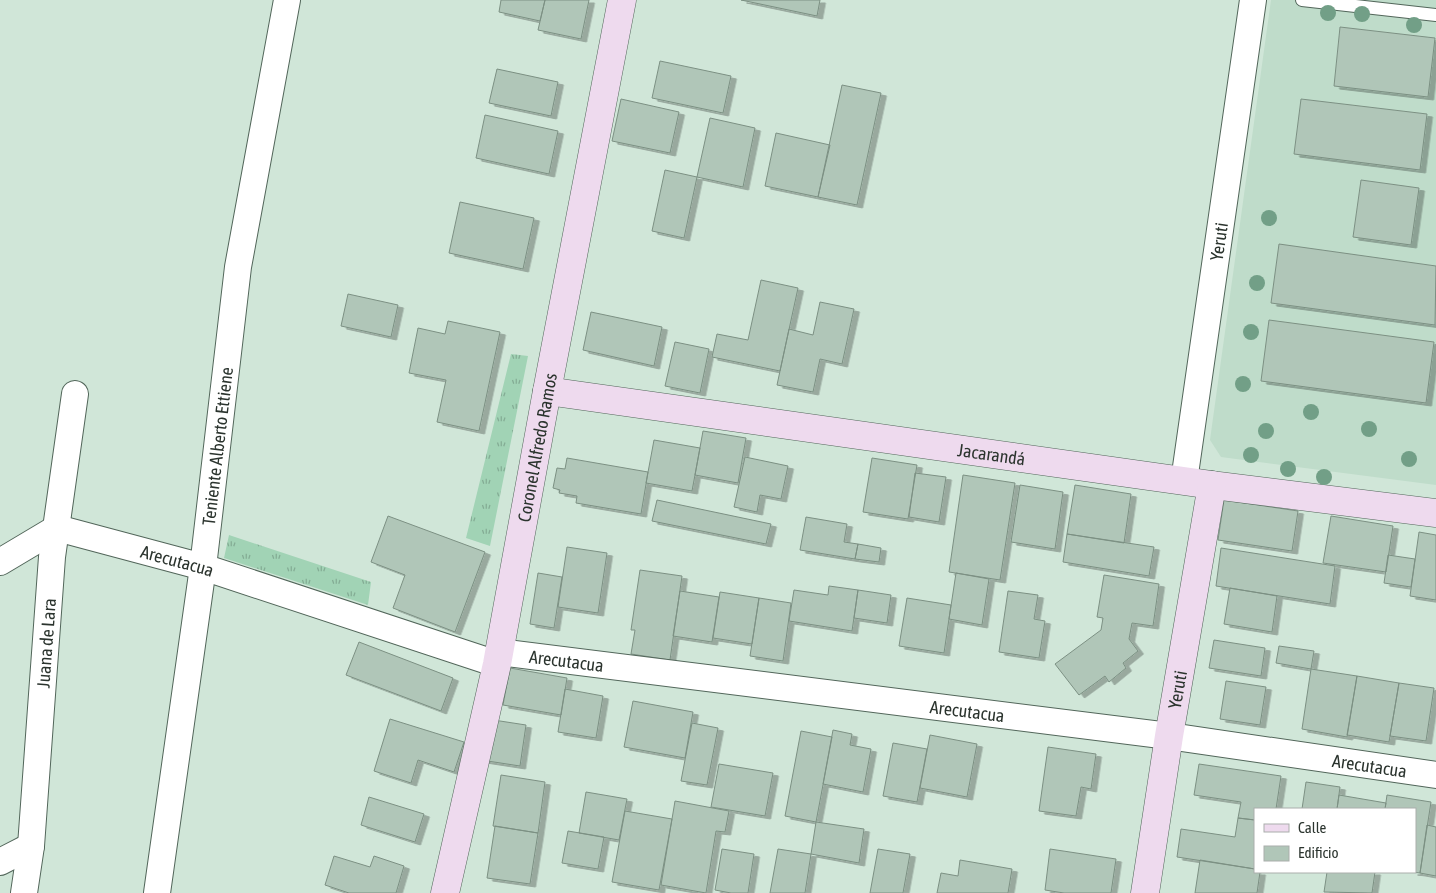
<svg xmlns="http://www.w3.org/2000/svg" width="1436" height="893" viewBox="0 0 1436 893" font-family="'Asap Condensed',sans-serif">
	<defs>
		<pattern id="grass-tufts" width="24" height="20" patternUnits="userSpaceOnUse" patternTransform="scale(1.25)"><rect width="24" height="20" fill="#a1d3b5"/><path d="M3 7l-1-3M5 7V3M7 7l1-3M15 17l-1-3M17 17v-4M19 17l1-3" fill="none" stroke="#83ac94"/></pattern>
		<filter id="shadow"><feDropShadow dx="5.5" dy="3" stdDeviation="0" flood-color="#0004"/></filter>
	</defs>
	<rect width="100%" height="100%" fill="#d0e6d8"/>
	<path fill="#bfdcca" fill-rule="evenodd" d="M1271 0H1436V266L1279 245 1271 303 1435 325 1436 321V485L1221 457 1210 440ZM1340 27 1434 38 1428 96 1334 86ZM1301 99 1426 114 1420 169 1294 154ZM1361 180 1418 188 1411 244 1353 236Z"/>
	<path fill="url(#grass-tufts)" d="M511 354 528 356 490 546 466 538Z
		M229 535 371 582 368 605 224 558Z"/>
	<path fill="#b0c6b8" stroke="#7c9083" filter="url(#shadow)" d="M501 0H545L540 21 499 12Z
		M545 0H589L581 39 538 30Z
		M741 0H820L817 16Z
		M1340 27 1435 38 1428 97 1334 86Z
		M660 61 731 76 723 113 652 98Z
		M497 69 558 82 551 116 489 103Z
		M842 85 881 93 857 205 818 197Z
		M621 99 679 112 670 153 612 141Z
		M1301 99 1427 114 1420 170 1294 154Z
		M485 115 558 131 549 174 476 158Z
		M710 118 755 128 743 187 697 177Z
		M776 133 830 145 818 197 765 186Z
		M665 170 697 177 684 238 652 231Z
		M1361 180 1419 188 1411 245 1353 237Z
		M460 202 534 218 523 269 449 253Z
		M1279 244 1436 266 1435 325 1271 303Z
		M761 280 798 288 780 371 712 357 717 334 748 340Z
		M348 294 398 305 391 337 341 326Z
		M820 302 854 309 842 364 820 359 813 392 777 385 789 329 813 335Z
		M591 312 662 327 654 366 583 350Z
		M1269 320 1434 342 1426 403 1261 381Z
		M448 321 500 332 479 431 437 422 446 380 409 373 418 328 445 334Z
		M675 342 709 349 700 393 665 386Z
		M703 431 746 438 738 483 695 475Z
		M654 440 700 448 692 491 646 483Z
		M745 457 788 466 781 499 760 495 757 512 734 507Z
		M567 458 648 472 641 514 576 503 577 496 559 493 560 490 553 488 557 468 565 469Z
		M872 458 917 465 908 519 863 512Z
		M915 473 946 477 939 522 909 517Z
		M963 475 1015 483 1000 580 949 572Z
		M1020 485 1063 492 1055 549 1011 542Z
		M1075 485 1131 494 1124 543 1067 534Z
		M657 500 771 524 766 544 652 521Z
		M1224 500 1298 511 1292 551 1218 540Z
		M388 516 485 552 455 632 393 608 405 575 371 562Z
		M1331 516 1393 526 1386 572 1323 563Z
		M806 517 847 524 844 542 858 544 855 559 800 550Z
		M1419 532 1436 535V600L1410 596Z
		M1067 534 1154 547 1149 576 1063 562Z
		M858 544 881 548 879 562 855 559Z
		M567 547 607 553 598 613 558 607Z
		M1221 548 1335 566 1330 604 1216 586Z
		M1388 555 1415 559 1411 587 1384 583Z
		M640 570 682 576 670 660 631 654 635 630H631Z
		M538 573 562 577 554 628 530 624Z
		M956 573 989 579 982 625 949 619Z
		M1104 575 1159 584 1153 626 1132 623 1129 639 1138 651 1123 663 1126 668 1109 682 1105 676 1079 695 1055 664 1101 630 1103 618 1097 617Z
		M829 586 858 590 852 631 789 621 794 590 828 595Z
		M1230 588 1277 596 1272 632 1224 624Z
		M858 590 891 595 887 623 854 618Z
		M680 591 719 597 712 642 673 636Z
		M1008 591 1038 595 1034 619 1045 621 1039 658 999 652Z
		M720 592 759 598 752 644 713 638Z
		M759 598 791 603 783 661 750 656Z
		M907 598 951 605 944 653 899 646Z
		M1214 640 1265 648 1261 676 1209 668Z
		M359 642 453 678 441 711 346 675Z
		M1279 646 1314 651 1311 669 1276 663Z
		M510 668 567 678 561 715 503 705Z
		M1311 669 1357 676 1347 737 1302 729Z
		M1357 676 1399 683 1389 742 1347 735Z
		M1226 681 1266 687 1260 725 1220 719Z
		M1399 683 1434 688 1426 741 1390 736Z
		M565 689 603 696 596 738 558 732Z
		M633 701 693 712 685 758 624 747Z
		M390 719 464 742 454 772 418 760 411 783 374 771Z
		M487 719 526 725 520 766 481 760Z
		M692 723 718 728 707 785 681 781Z
		M833 730 852 734 850 745 871 749 863 792 823 784Z
		M801 731 832 737 816 822 785 816Z
		M930 735 977 744 967 797 920 788Z
		M893 743 927 749 917 802 883 796Z
		M1048 747 1096 754 1091 789 1081 787 1076 816 1039 811Z
		M719 764 773 773 765 816 711 807Z
		M1199 764 1281 776 1276 809H1255V820L1238 818 1241 802 1194 795Z
		M501 775 545 782 538 833 493 826Z
		M1306 782 1340 787 1337 809H1302Z
		M586 792 627 799 619 840 579 833Z
		M1339 795 1386 803 1385 809H1337Z
		M1387 795 1431 802 1420 873 1412 872H1415V809H1385Z
		M369 797 424 814 415 842 361 825Z
		M675 801 729 811 725 832 716 831 706 893 661 885Z
		M625 811 672 819 659 890 612 882Z
		M1238 818 1255 820V869L1177 857 1181 829 1235 837Z
		M816 822 864 829 859 863 811 854Z
		M1427 825 1436 827V876L1420 873Z
		M495 826 538 833 530 884 487 878Z
		M568 831 604 837 598 869 562 863Z
		M722 849 754 854 748 893H731L715 890Z
		M778 849 811 854 805 893H770Z
		M878 849 910 854 903 893H870Z
		M1050 849 1116 859 1111 893H1064L1045 890Z
		M334 856 370 867 374 856 404 866 396 893H349L325 885Z
		M960 860 1012 869 1008 893H937L941 873 958 876Z
		M1200 860 1255 869V872H1260L1257 893H1195Z
		M1327 872H1375L1372 893 1324 892Z"/>
	<g fill="none" stroke-linecap="round" stroke-linejoin="round">
		<g stroke="#52665a" stroke-width="14">
			<path id="lane" d="M1302 0 1436 15"/>
		</g>
		<g stroke="#52665a" stroke-width="28">
			<g id="street">
				<path id="s1" d="M1184 481 1253 0"/>
				<path id="s2" d="M0 562 57 528 203 567 497 664"/>
				<path id="s3" d="M499 652 1169 736 1436 775"/>
				<path d="M0 862 31 846"/>
				<path id="s4" d="M24 893 31 846 52 557 75 394"/>
				<path id="s5" d="M157 893 203 567 238 267 287 0"/>
			</g>
		</g>
		<g stroke="#52665a" stroke-width="29">
			<g id="secondary">
				<path id="s6" d="M547 391 1212 485 1436 513"/>
				<path id="s7" d="M445 893 497 664 547 391 622 0"/>
				<path id="s8" d="M1145 893 1169 736 1212 485"/>
			</g>
		</g>
		<use href="#lane" stroke="#fff" stroke-width="12"/>
		<use href="#street" stroke="#fff" stroke-width="26"/>
		<use href="#secondary" stroke="#eedaee" stroke-width="28"/>
	</g>
	<g fill="#729f87">
		<circle cx="1328" cy="13" r="8"/>
		<circle cx="1362" cy="14" r="8"/>
		<circle cx="1414" cy="25" r="8"/>
		<circle cx="1269" cy="218" r="8"/>
		<circle cx="1257" cy="283" r="8"/>
		<circle cx="1251" cy="332" r="8"/>
		<circle cx="1243" cy="384" r="8"/>
		<circle cx="1311" cy="412" r="8"/>
		<circle cx="1369" cy="429" r="8"/>
		<circle cx="1266" cy="431" r="8"/>
		<circle cx="1251" cy="455" r="8"/>
		<circle cx="1409" cy="459" r="8"/>
		<circle cx="1288" cy="469" r="8"/>
		<circle cx="1324" cy="477" r="8"/>
	</g>
	<g text-anchor="middle" dominant-baseline="central" stroke-width="5" stroke-linejoin="round" paint-order="stroke">
		<g font-size="18" fill="#2b342e" stroke="#fff">
			<text stroke="none"><textPath href="#s1" startOffset="242">Yeruti</textPath></text>
			<text stroke="none"><textPath href="#s5" startOffset="451">Teniente Alberto Ettiene</textPath></text>
			<text stroke="none"><textPath href="#s7" startOffset="455">Coronel Alfredo Ramos</textPath></text>
			<text stroke="none"><textPath href="#s6" startOffset="449">Jacarandá</textPath></text>
			<text stroke="none"><textPath href="#s2" startOffset="191">Arecutacua</textPath></text>
			<text stroke="none"><textPath href="#s4" startOffset="251">Juana de Lara</textPath></text>
			<text stroke="none"><textPath href="#s3" startOffset="68">Arecutacua</textPath></text>
			<text stroke="none"><textPath href="#s8" startOffset="206">Yeruti</textPath></text>
			<text stroke="none"><textPath href="#s3" startOffset="472">Arecutacua</textPath></text>
			<text stroke="none"><textPath href="#s3" startOffset="878">Arecutacua</textPath></text>
		</g>
	</g>
	<rect x="1254" y="808" width="162" height="65" fill="#ffffff" stroke="#aaaeab"/>
	<rect x="1264" y="824" width="25" height="8" fill="#eedaee" stroke="#aaaeab"/>
	<text x="1298" y="833" font-size="15" fill="#2b342e">Calle</text>
	<rect x="1264" y="846" width="25" height="15" fill="#b0c6b8" stroke="#aaaeab"/>
	<text x="1298" y="858" font-size="15" fill="#2b342e">Edificio</text>
</svg>
